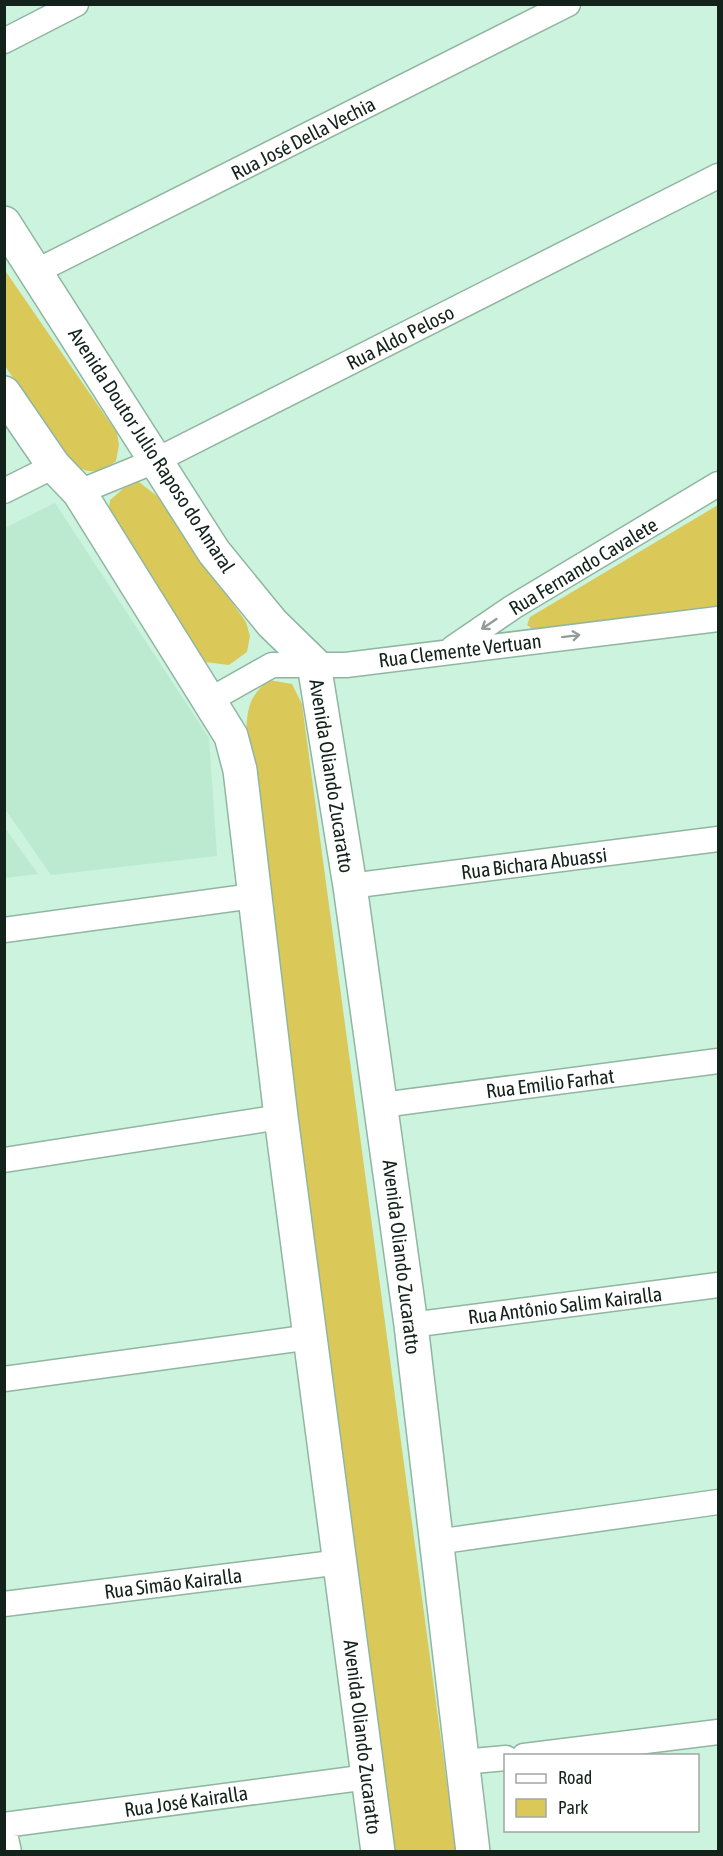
<svg xmlns="http://www.w3.org/2000/svg" width="723" height="1856" viewBox="0 0 723 1856" font-family="'Asap Condensed',sans-serif">
	<rect width="100%" height="100%" fill="#ccf3dd"/>
	<path fill="#bbead0" d="M55 503 209 738 217 856 51 875 5 809V528Z
		M5 828 38 874 5 878Z"/>
	<path fill="#dac959" d="M4 269 117 433 119 445 116 461C98 474 88 475 70 462L5 366Z
		M139 482 157 496 246 622 250 636 247 652 229 665 205 662 108 518 110 500 124 488Z
		M718 505V607L546 629 534 630 527 625 530 617Z
		M269 680 292 684 302 704 456 1851H392L246 742C247 714 246 698 269 680Z"/>
	<g fill="none" stroke-linecap="round" stroke-linejoin="round">
		<g stroke="#90b6a1" stroke-width="27">
			<path id="street" d="M4 41 76 4
				M37 271 568 4
				M4 491 54 466
				M79 492 155 461 718 176
				M453 648 513 607 718 484
				M210 700 272 665H346L718 619
				M350 886 718 839
				M4 930 253 896
				M382 1105 718 1061
				M4 1160 281 1117
				M411 1325 718 1285
				M4 1379 311 1337
				M436 1542 718 1502
				M4 1604 341 1562
				M524 1756 718 1732
				M462 1762 506 1758
				M4 1825 368 1777
				M4 1829 9 1852"/>
		</g>
		<g stroke="#90b6a1" stroke-width="36">
			<path id="secondary" d="M4 223 214 552 272 623 314 664 350 886 411 1325 473 1852
				M4 393 54 466 79 492 231 736 240 770 281 1117 378 1852"/>
		</g>
		<use href="#street" stroke="#fff" stroke-width="24"/>
		<use href="#secondary" stroke="#fff" stroke-width="33"/>
	</g>
	<defs><path id="oneway-shaft" d="M-6 0H5M1.5-3L5.5 0L1.5 3" fill="none" stroke-width="1.6" stroke-linecap="round" stroke-linejoin="round" transform="scale(1.5)"/></defs>
	<g stroke="#959c98">
		<use href="#oneway-shaft" transform="translate(489 624) rotate(146)"/>
		<use href="#oneway-shaft" transform="translate(571 636) rotate(-7)"/>
	</g>
	<g text-anchor="middle" dominant-baseline="central" stroke-width="6" stroke-linejoin="round" paint-order="stroke">
		<g font-size="20" fill="#13221a" stroke="#fff">
			<text transform="translate(303 138) rotate(-27)">Rua José Della Vechia</text>
			<text transform="translate(400 337) rotate(-27)">Rua Aldo Peloso</text>
			<text transform="translate(152 450) rotate(57)">Avenida Doutor Julio Raposo do Amaral</text>
			<text transform="translate(583 566) rotate(-31)">Rua Fernando Cavalete</text>
			<text transform="translate(460 650) rotate(-7)">Rua Clemente Vertuan</text>
			<text transform="translate(332 776) rotate(81)">Avenida Oliando Zucaratto</text>
			<text transform="translate(534 863) rotate(-7)">Rua Bichara Abuassi</text>
			<text transform="translate(550 1083) rotate(-7)">Rua Emilio Farhat</text>
			<text transform="translate(402 1257) rotate(83)">Avenida Oliando Zucaratto</text>
			<text transform="translate(565 1305) rotate(-7)">Rua Antônio Salim Kairalla</text>
			<text transform="translate(173 1583) rotate(-7)">Rua Simão Kairalla</text>
			<text transform="translate(363 1737) rotate(83)">Avenida Oliando Zucaratto</text>
			<text transform="translate(186 1801) rotate(-8)">Rua José Kairalla</text>
		</g>
	</g>
	<rect width="723" height="1856" fill="none" stroke="#13221a" stroke-width="12"/>
	<rect x="504" y="1754" width="195" height="78" fill="#ffffff" stroke="#a1a7a3" stroke-width="1.5"/>
	<rect x="516" y="1774" width="30" height="9" fill="#ffffff" stroke="#a1a7a3" stroke-width="1.5"/>
	<text x="558" y="1784" font-size="18" fill="#13221a">Road</text>
	<rect x="516" y="1799" width="30" height="18" fill="#dac959" stroke="#a1a7a3" stroke-width="1.5"/>
	<text x="558" y="1814" font-size="18" fill="#13221a">Park</text>
</svg>
